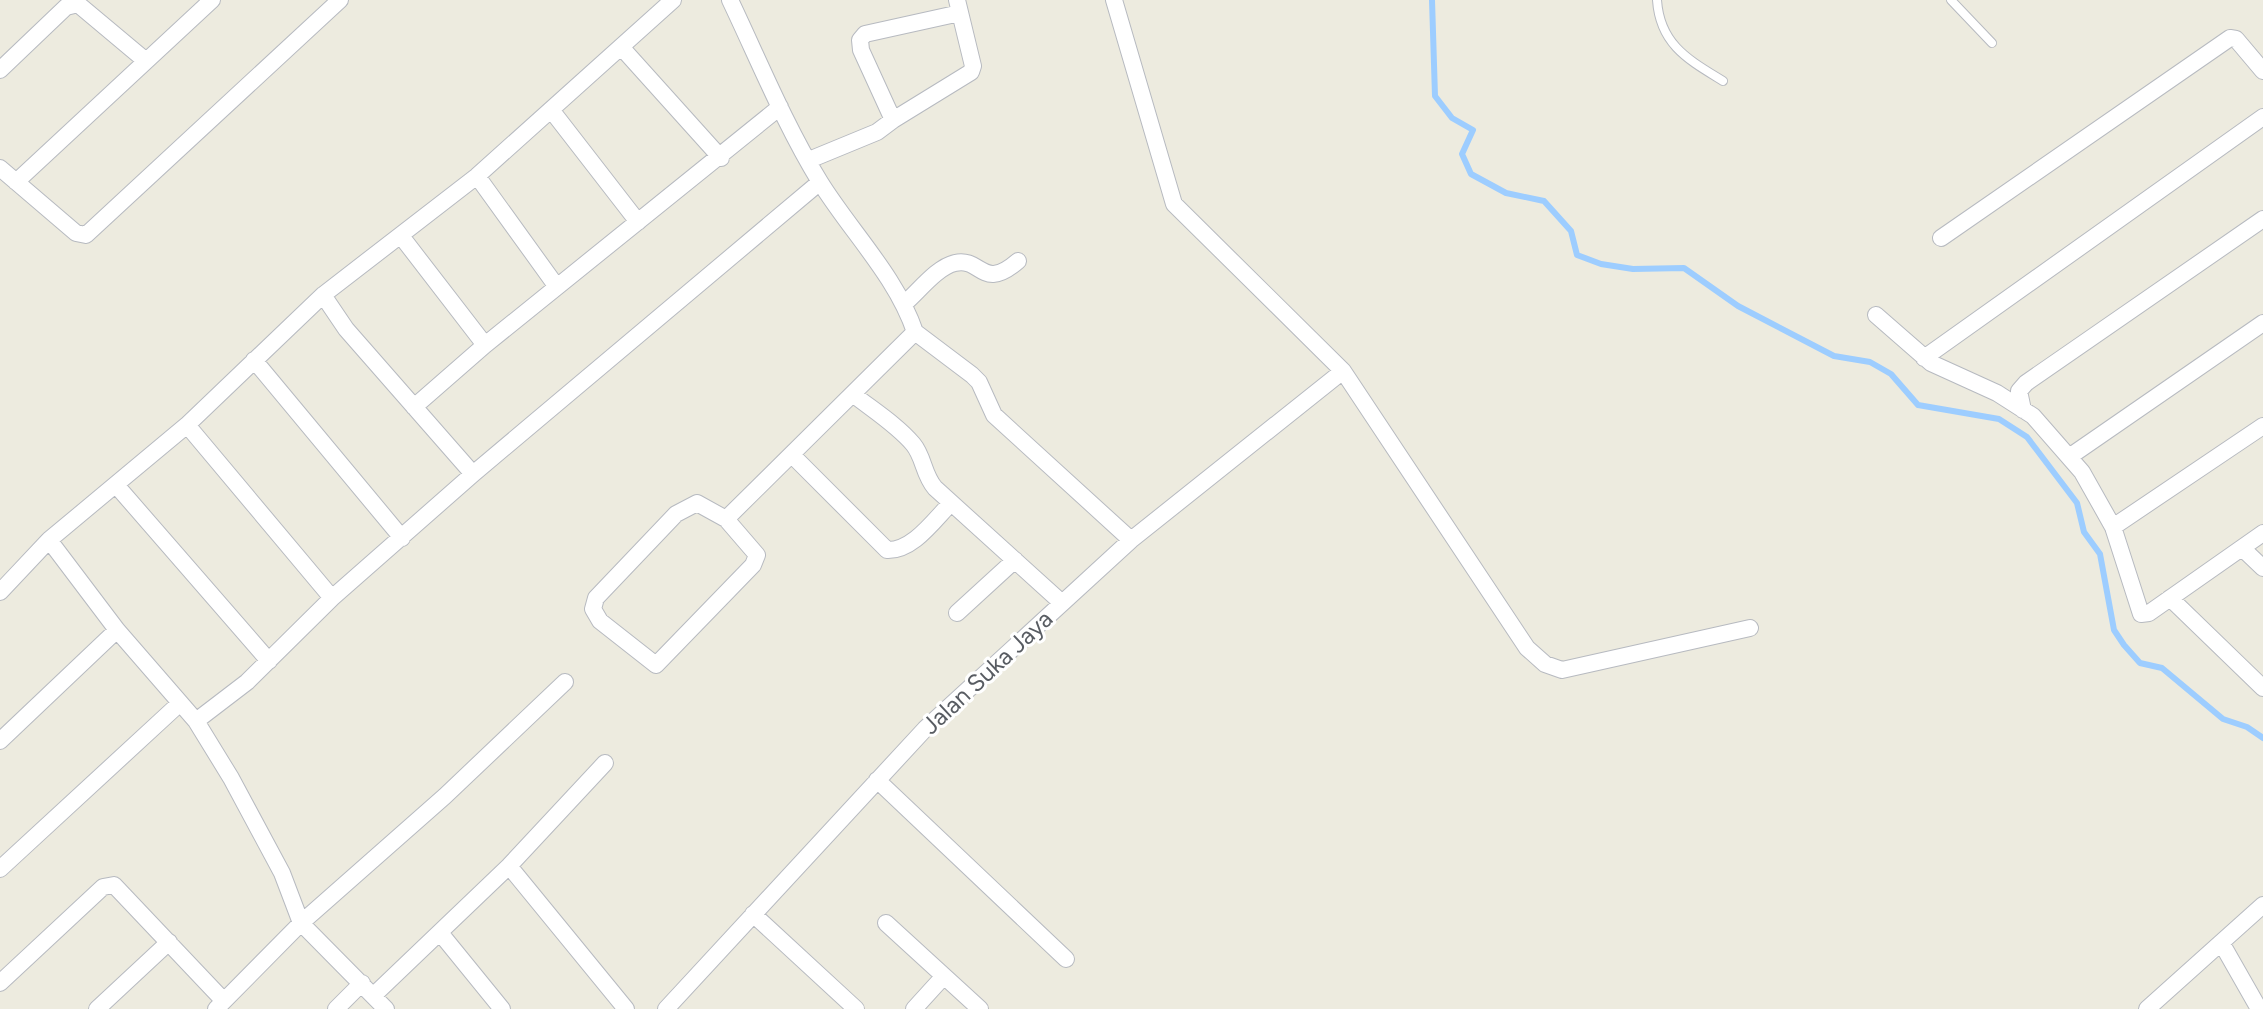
<svg xmlns="http://www.w3.org/2000/svg" width="2263" height="1009" viewBox="0 0 2263 1009" font-family="Figtree,sans-serif">
	<rect width="100%" height="100%" fill="#edebdf"/>
	<g fill="none" stroke-linecap="round" stroke-linejoin="round">
		<path stroke="#9dcdff" stroke-width="6" d="M1432 0 1435 96 1452 118 1473 130 1462 154 1471 174 1506 193 1544 201 1571 231 1577 255 1601 264 1633 269 1684 268 1738 306 1834 356 1870 362 1891 374 1918 405 1999 419 2027 437 2077 503 2084 532 2100 554 2114 630 2124 645 2140 663 2162 668 2223 719 2247 727 2263 738"/>
		<g stroke="#b7bac0" stroke-width="10">
			<path id="service" d="M1657 0C1660 45 1689 60 1723 81
				M1951 0 1992 43"/>
		</g>
		<g stroke="#b7bac0" stroke-width="18">
			<path id="minor" d="M1114 0 1174 204 1343 371 1527 648 1545 664 1562 670 1750 628
				M622 48 721 158
				M0 70 66 7 78 4 146 61
				M552 111 638 222
				M893 120 971 72 973 66 957 0
				M809 160 877 132 893 120 861 50 860 40 865 34 960 13
				M0 168 76 233 86 235 340 0
				M477 176 557 287
				M16 182 212 0
				M401 236 485 345
				M1941 238 2230 38 2236 39 2263 71
				M323 295 477 176 673 0
				M905 303C919 291 937 267 955 263 982 257 982 292 1018 261
				M1876 315 1931 363 1997 393 2033 416 2082 472 2113 527 2141 614 2149 613 2263 533
				M915 332 972 375 979 382 994 415 1131 540
				M1924 358 2263 117
				M254 360 402 538
				M854 395C873 410 897 425 913 444 924 457 923 474 935 488L1062 603
				M414 407 485 345 780 107
				M2023 410 2019 391 2026 383 2263 219
				M187 425 332 598
				M792 455 887 550C913 551 934 520 951 503
				M2069 457 2263 323
				M473 474 346 329 323 295 187 425 49 540 117 630 196 721 247 682 332 598 473 474 820 182
				M116 485 269 661
				M726 519 697 503 676 514 596 598 593 609 600 621 656 665 753 565 757 555 726 519 915 332C896 276 851 232 820 182 785 125 759 61 730 0
				M2113 527 2263 426
				M2242 548 2263 568
				M0 592 49 540
				M2170 598 2263 688
				M957 613 1015 560
				M196 721 231 778 282 873 301 923 386 1009
				M0 741 117 630
				M877 780 1066 959
				M509 866 626 1009
				M0 869 179 704
				M753 914 856 1009
				M886 923 980 1009
				M441 934 502 1009
				M2222 944 2259 1009
				M0 983 103 887 114 885 223 1000
				M374 995 509 866 605 763
				M97 1009 169 942
				M216 1009 301 923 445 796 565 682
				M336 1009 362 983
				M666 1009 925 729 1131 540 1343 371
				M914 1009 944 976
				M2147 1009 2263 905"/>
		</g>
		<use href="#service" stroke="#fff" stroke-width="8"/>
		<use href="#minor" stroke="#fff" stroke-width="16"/>
	</g>
	<g text-anchor="middle" dominant-baseline="central" stroke-width="6" stroke-linejoin="round" paint-order="stroke">
		<g font-size="24" fill="#585c62" stroke="#fff">
			<text transform="translate(987 672) rotate(-43)">Jalan Suka Jaya</text>
		</g>
	</g>
</svg>
